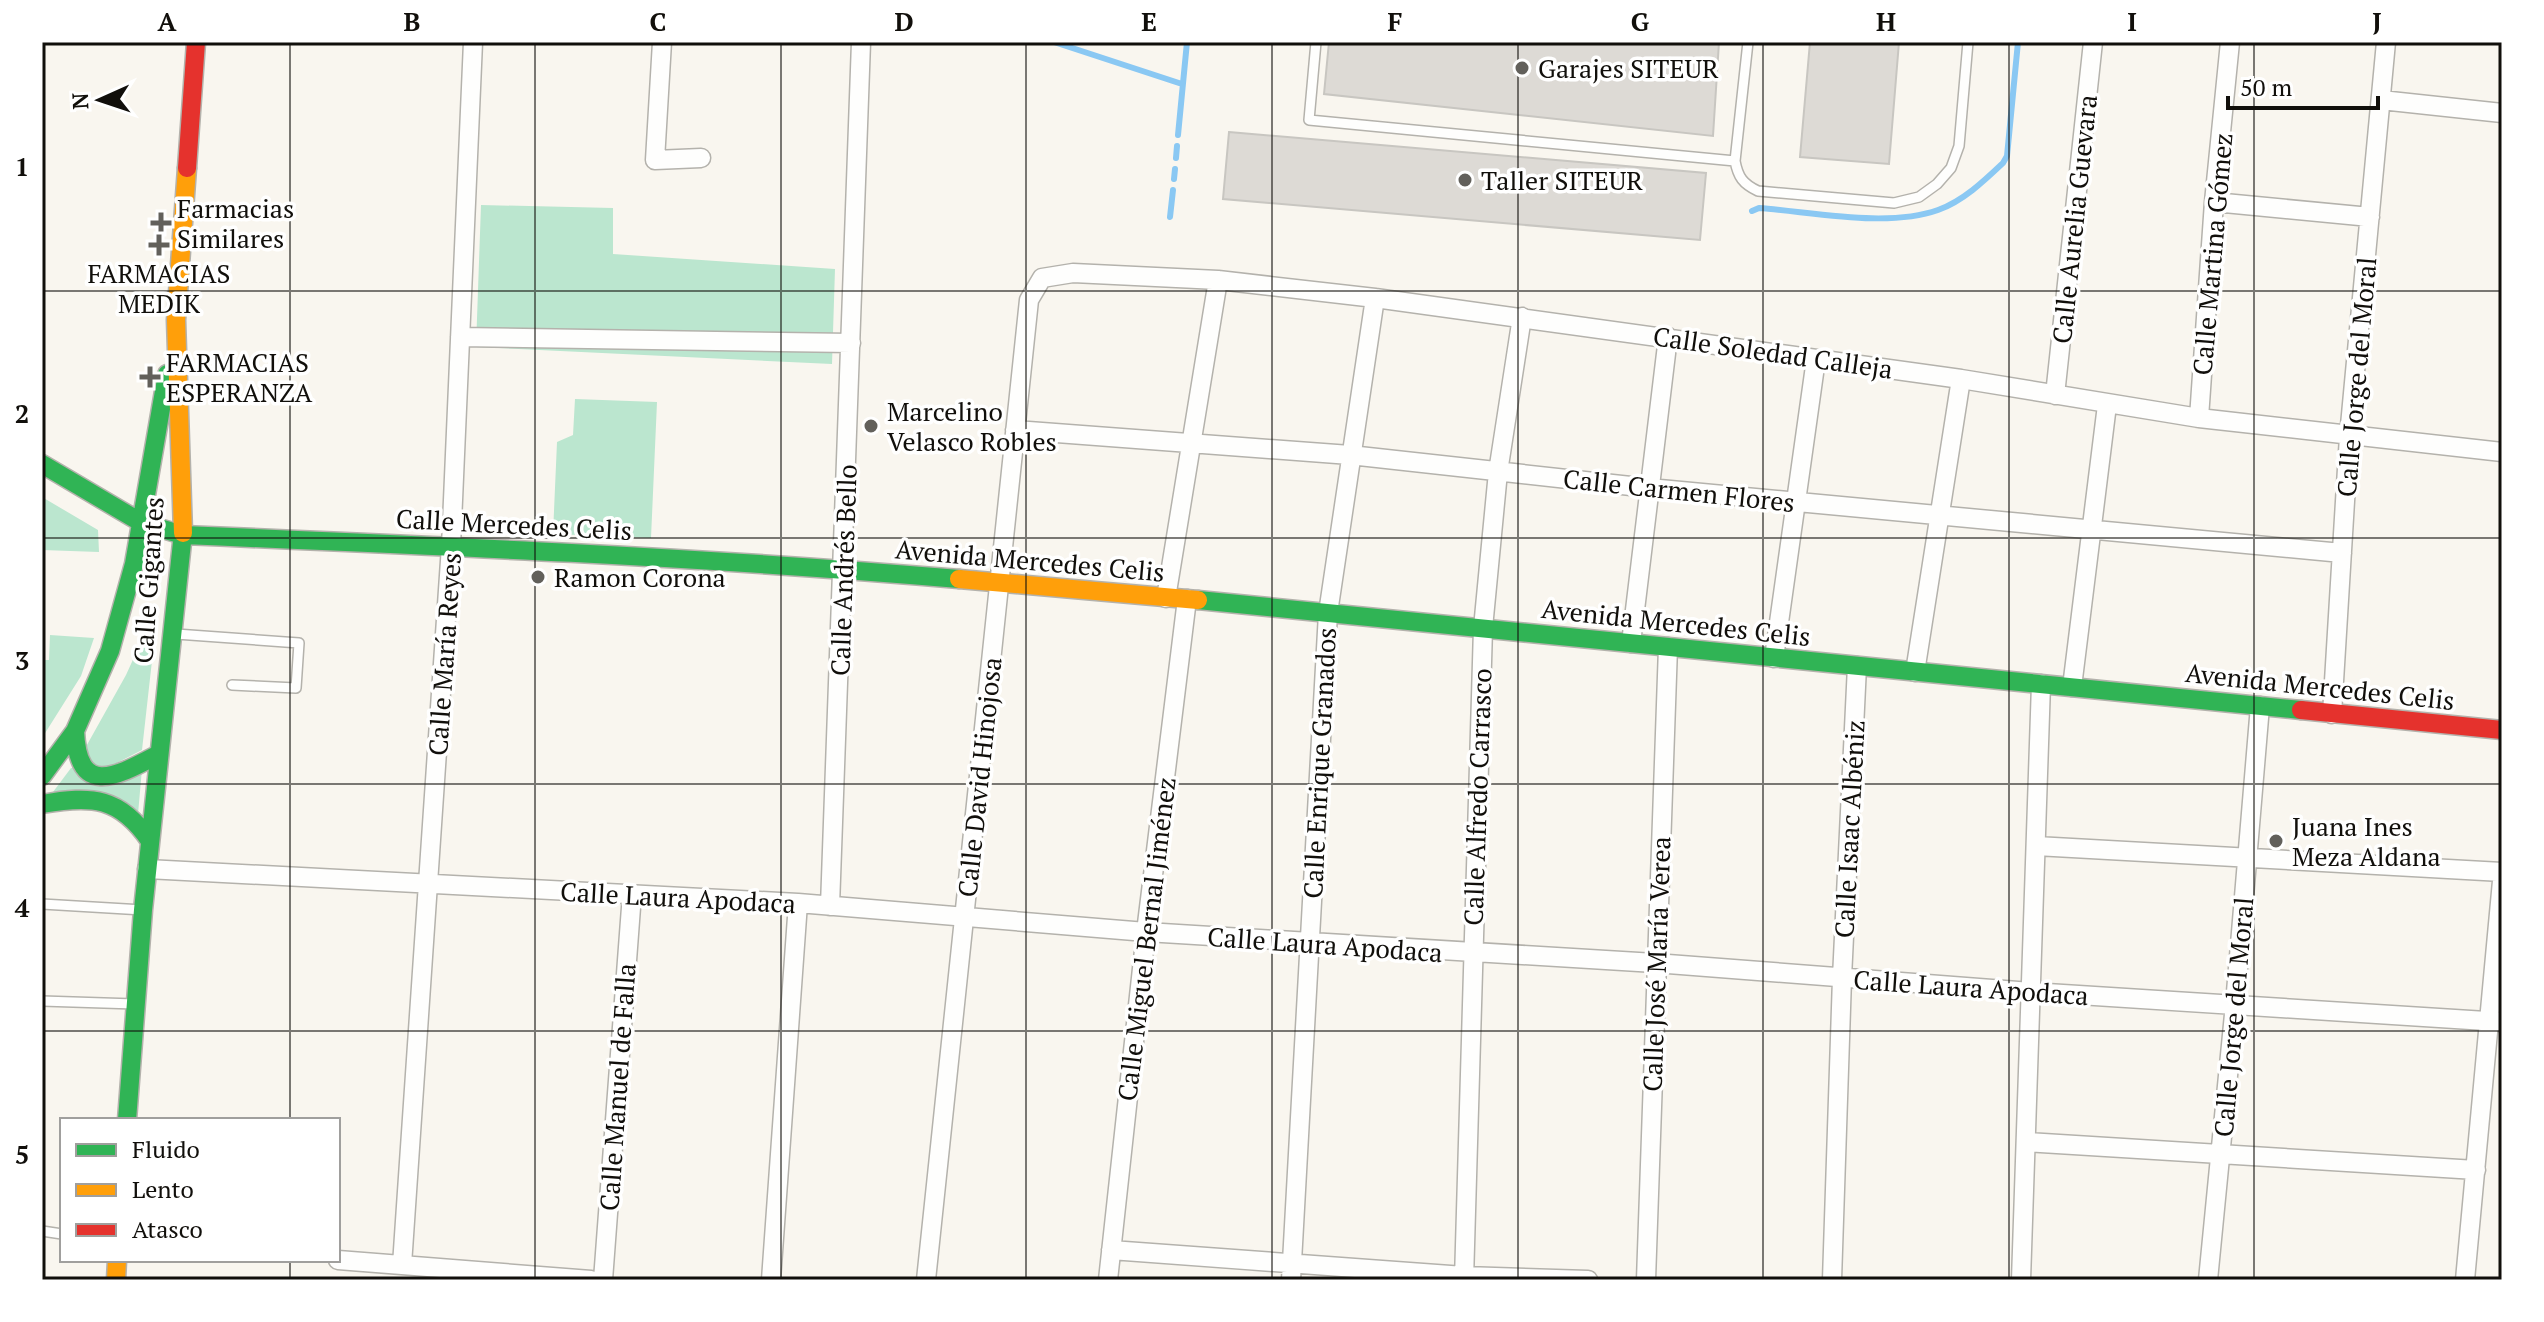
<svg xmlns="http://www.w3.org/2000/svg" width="2544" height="1322" viewBox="0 0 2544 1322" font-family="'PT Serif',serif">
	<rect width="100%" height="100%" fill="#f9f6ef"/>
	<path fill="#bbe6cf" d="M481 205 613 208V254L835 269 832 364 476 347Z
		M575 399 657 402 651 538 553 534 557 442 573 435Z
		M42 497 98 530 99 552 42 550Z
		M157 616 142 750 107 768 93 765 83 752 126 675 146 631Z
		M50 635 94 638 81 676 42 738V660H49Z
		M71 768 142 769 138 814 50 796Z"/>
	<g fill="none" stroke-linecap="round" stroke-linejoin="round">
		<path stroke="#8ac8f3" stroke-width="6" d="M1054 42 1182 84
			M1178 135 1187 42
			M1176 158 1177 146
			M1174 179 1175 169
			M1752 211 1759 208C1813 212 1887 228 1938 210 1963 201 1984 181 2003 163L2007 156 2018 42
			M1170 217 1173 190"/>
	</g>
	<path fill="#dddad5" stroke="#c8c6c1" stroke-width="2" d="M1329 42H1719L1713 136 1324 94Z
		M1810 42H1899L1889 164 1800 157Z
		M1229 132 1706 173 1700 240 1223 199Z"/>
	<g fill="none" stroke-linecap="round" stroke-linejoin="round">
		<g stroke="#b4b2ac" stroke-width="12">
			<path id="lane" d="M1316 42 1309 120 1735 161
				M1748 42 1735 161C1738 177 1743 184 1758 191L1894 203 1919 197 1937 184 1951 168 1959 146 1968 42
				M176 634 299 643 296 688 232 685
				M42 904 143 910
				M42 1001 135 1004
				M42 1231 62 1234"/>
		</g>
		<g stroke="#b4b2ac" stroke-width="21">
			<path id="street" d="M662 42 655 160 701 158
				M2381 100 2502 113
				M2214 202 2370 217
				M460 337 851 343
				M2055 395 2093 42
				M2199 418 2214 202 2230 42
				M1015 430 1350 455 1649 488 2342 553
				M1166 598 1218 280
				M1631 643 1668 337
				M1774 658 1816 359
				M1915 672 1961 379
				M2072 687 2107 405
				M2332 714 2349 436 2386 42
				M2036 846 2502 872
				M147 869 798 903 1146 932 1655 963 2031 992 2502 1022
				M830 906 861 42
				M2026 1142 2476 1170
				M1111 1250 1464 1276 1588 1280
				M338 1260 591 1280
				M402 1265 451 546 473 42
				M603 1280 632 894
				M771 1280 798 903
				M926 1280 1029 300 1042 278 1073 273 1218 280 1375 298 1961 379 2199 418 2502 452
				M1108 1280 1146 932 1187 599
				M1291 1280 1328 613 1375 298
				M1464 1280 1483 628 1498 472 1522 317
				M1646 1280 1668 647
				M1832 1280 1842 978 1857 666
				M2021 1280 2041 684
				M2208 1280 2235 1004 2260 706
				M2465 1280 2502 881"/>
		</g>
		<g stroke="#b4b2ac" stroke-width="21">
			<path id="fast" d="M42 464 142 523 183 535C442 546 701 557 959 579
				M1198 600 2301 710
				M75 731C78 799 117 776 159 754
				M42 776 75 731 110 651 134 564 167 374
				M42 804C92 795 120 797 150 841
				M127 1120 143 910 183 533"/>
		</g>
		<g stroke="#b4b2ac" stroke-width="21">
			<path id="slow" d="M183 533 176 320 187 168
				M959 579 1198 600
				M116 1280 117 1260"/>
		</g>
		<g stroke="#b4b2ac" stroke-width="21">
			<path id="jam" d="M187 168 196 42
				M2301 710 2502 730"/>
		</g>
		<use href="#lane" stroke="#fefefd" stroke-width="9"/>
		<use href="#street" stroke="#fefefd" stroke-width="18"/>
		<use href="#fast" stroke="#30b455" stroke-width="18"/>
		<use href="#slow" stroke="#ff9f0a" stroke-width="18"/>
		<use href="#jam" stroke="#e5322d" stroke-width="18"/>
	</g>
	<path fill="none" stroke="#110f0b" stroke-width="2" stroke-opacity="0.55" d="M290 42V1120M535 42V1280M781 42V1280M1026 42V1280M1272 42V1280M1518 42V1280M1763 42V1280M2009 42V1280M2254 42V1280M42 291H2502M42 538H2502M42 784H2502M42 1031H2502M290 1260V1280"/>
	<g fill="#62605b" stroke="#fff" stroke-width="3">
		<circle cx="1522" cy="68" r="8"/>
		<circle cx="1465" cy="180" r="8"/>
		<path d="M157 211h8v8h8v8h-8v8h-8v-8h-8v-8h8z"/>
		<path d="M155 233h8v8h8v8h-8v8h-8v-8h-8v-8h8z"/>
		<path d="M146 365h8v8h8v8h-8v8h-8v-8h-8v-8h8z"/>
		<circle cx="871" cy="426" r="8"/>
		<circle cx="538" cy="577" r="8"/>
		<circle cx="2276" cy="841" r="8"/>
	</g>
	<g text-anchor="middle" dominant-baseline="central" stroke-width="7" stroke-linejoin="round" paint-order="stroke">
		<g font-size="26" fill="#110f0b" stroke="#fff" text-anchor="start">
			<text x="1538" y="68">Garajes SITEUR</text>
			<text x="1481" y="180">Taller SITEUR</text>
			<text x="177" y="208">Farmacias<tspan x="177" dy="30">Similares</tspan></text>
			<text x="159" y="273" text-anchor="middle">FARMACIAS<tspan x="159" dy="30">MEDIK</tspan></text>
			<text x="166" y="362">FARMACIAS<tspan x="166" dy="30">ESPERANZA</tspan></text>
			<text x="887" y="411">Marcelino<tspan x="887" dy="30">Velasco Robles</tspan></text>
			<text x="554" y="577">Ramon Corona</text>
			<text x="2292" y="826">Juana Ines<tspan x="2292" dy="30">Meza Aldana</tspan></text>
		</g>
		<g font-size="26" fill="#110f0b" stroke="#fff">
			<text transform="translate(2074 219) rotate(-84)">Calle Aurelia Guevara</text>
			<text transform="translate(2212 254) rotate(-85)">Calle Martina Gómez</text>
			<text transform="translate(1773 352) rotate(8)">Calle Soledad Calleja</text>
			<text transform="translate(2356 377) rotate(-85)">Calle Jorge del Moral</text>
			<text transform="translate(1679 490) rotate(6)">Calle Carmen Flores</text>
			<text transform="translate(514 524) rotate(3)">Calle Mercedes Celis</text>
			<text transform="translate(1030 560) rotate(5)">Avenida Mercedes Celis</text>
			<text transform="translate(843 570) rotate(-88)">Calle Andrés Bello</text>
			<text transform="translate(148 580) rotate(-86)">Calle Gigantes</text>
			<text transform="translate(1676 622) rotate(6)">Avenida Mercedes Celis</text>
			<text transform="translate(444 654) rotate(-86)">Calle María Reyes</text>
			<text transform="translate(2320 686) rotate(6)">Avenida Mercedes Celis</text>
			<text transform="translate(1319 763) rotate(-87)">Calle Enrique Granados</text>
			<text transform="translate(979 777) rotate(-84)">Calle David Hinojosa</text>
			<text transform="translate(1477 797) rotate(-88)">Calle Alfredo Carrasco</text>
			<text transform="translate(1849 829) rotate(-87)">Calle Isaac Albéniz</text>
			<text transform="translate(678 897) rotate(3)">Calle Laura Apodaca</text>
			<text transform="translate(1146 939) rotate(-83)">Calle Miguel Bernal Jiménez</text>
			<text transform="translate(1325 944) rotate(4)">Calle Laura Apodaca</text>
			<text transform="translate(1656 964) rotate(-88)">Calle José María Verea</text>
			<text transform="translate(1971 987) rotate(4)">Calle Laura Apodaca</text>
			<text transform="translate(2233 1017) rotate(-85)">Calle Jorge del Moral</text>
			<text transform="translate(617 1087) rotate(-86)">Calle Manuel de Falla</text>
		</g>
	</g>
	<rect width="2544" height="1322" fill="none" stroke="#ffffff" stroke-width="88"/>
	<rect x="60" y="1118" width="280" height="144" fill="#ffffff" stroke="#a09f9d" stroke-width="2"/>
	<rect x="76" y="1144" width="40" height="12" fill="#30b455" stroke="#a09f9d" stroke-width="2"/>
	<text x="132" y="1158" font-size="24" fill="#110f0b">Fluido</text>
	<rect x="76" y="1184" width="40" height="12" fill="#ff9f0a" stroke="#a09f9d" stroke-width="2"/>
	<text x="132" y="1198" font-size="24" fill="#110f0b">Lento</text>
	<rect x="76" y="1224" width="40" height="12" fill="#e5322d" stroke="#a09f9d" stroke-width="2"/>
	<text x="132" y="1238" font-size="24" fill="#110f0b">Atasco</text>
	<g transform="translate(100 100) rotate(267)" stroke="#ffffff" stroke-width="6" paint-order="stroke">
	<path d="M0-6L14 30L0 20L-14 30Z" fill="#110f0b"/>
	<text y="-12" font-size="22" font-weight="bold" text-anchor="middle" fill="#110f0b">N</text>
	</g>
	<path d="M2228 96v12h150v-12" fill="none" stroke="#110f0b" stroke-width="4"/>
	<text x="2240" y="96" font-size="24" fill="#110f0b" stroke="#ffffff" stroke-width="6" paint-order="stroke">50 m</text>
	<rect x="44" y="44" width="2456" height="1234" fill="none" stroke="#110f0b" stroke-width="3"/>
	<g font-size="26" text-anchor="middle" font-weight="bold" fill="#110f0b">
		<text x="167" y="31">A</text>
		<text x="412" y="31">B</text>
		<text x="658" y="31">C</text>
		<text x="904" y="31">D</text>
		<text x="1149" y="31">E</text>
		<text x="1395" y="31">F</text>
		<text x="1640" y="31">G</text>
		<text x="1886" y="31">H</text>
		<text x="2132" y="31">I</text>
		<text x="2377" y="31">J</text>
		<text x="22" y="176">1</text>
		<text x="22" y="423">2</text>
		<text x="22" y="670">3</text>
		<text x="22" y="917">4</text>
		<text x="22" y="1164">5</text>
	</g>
</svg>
